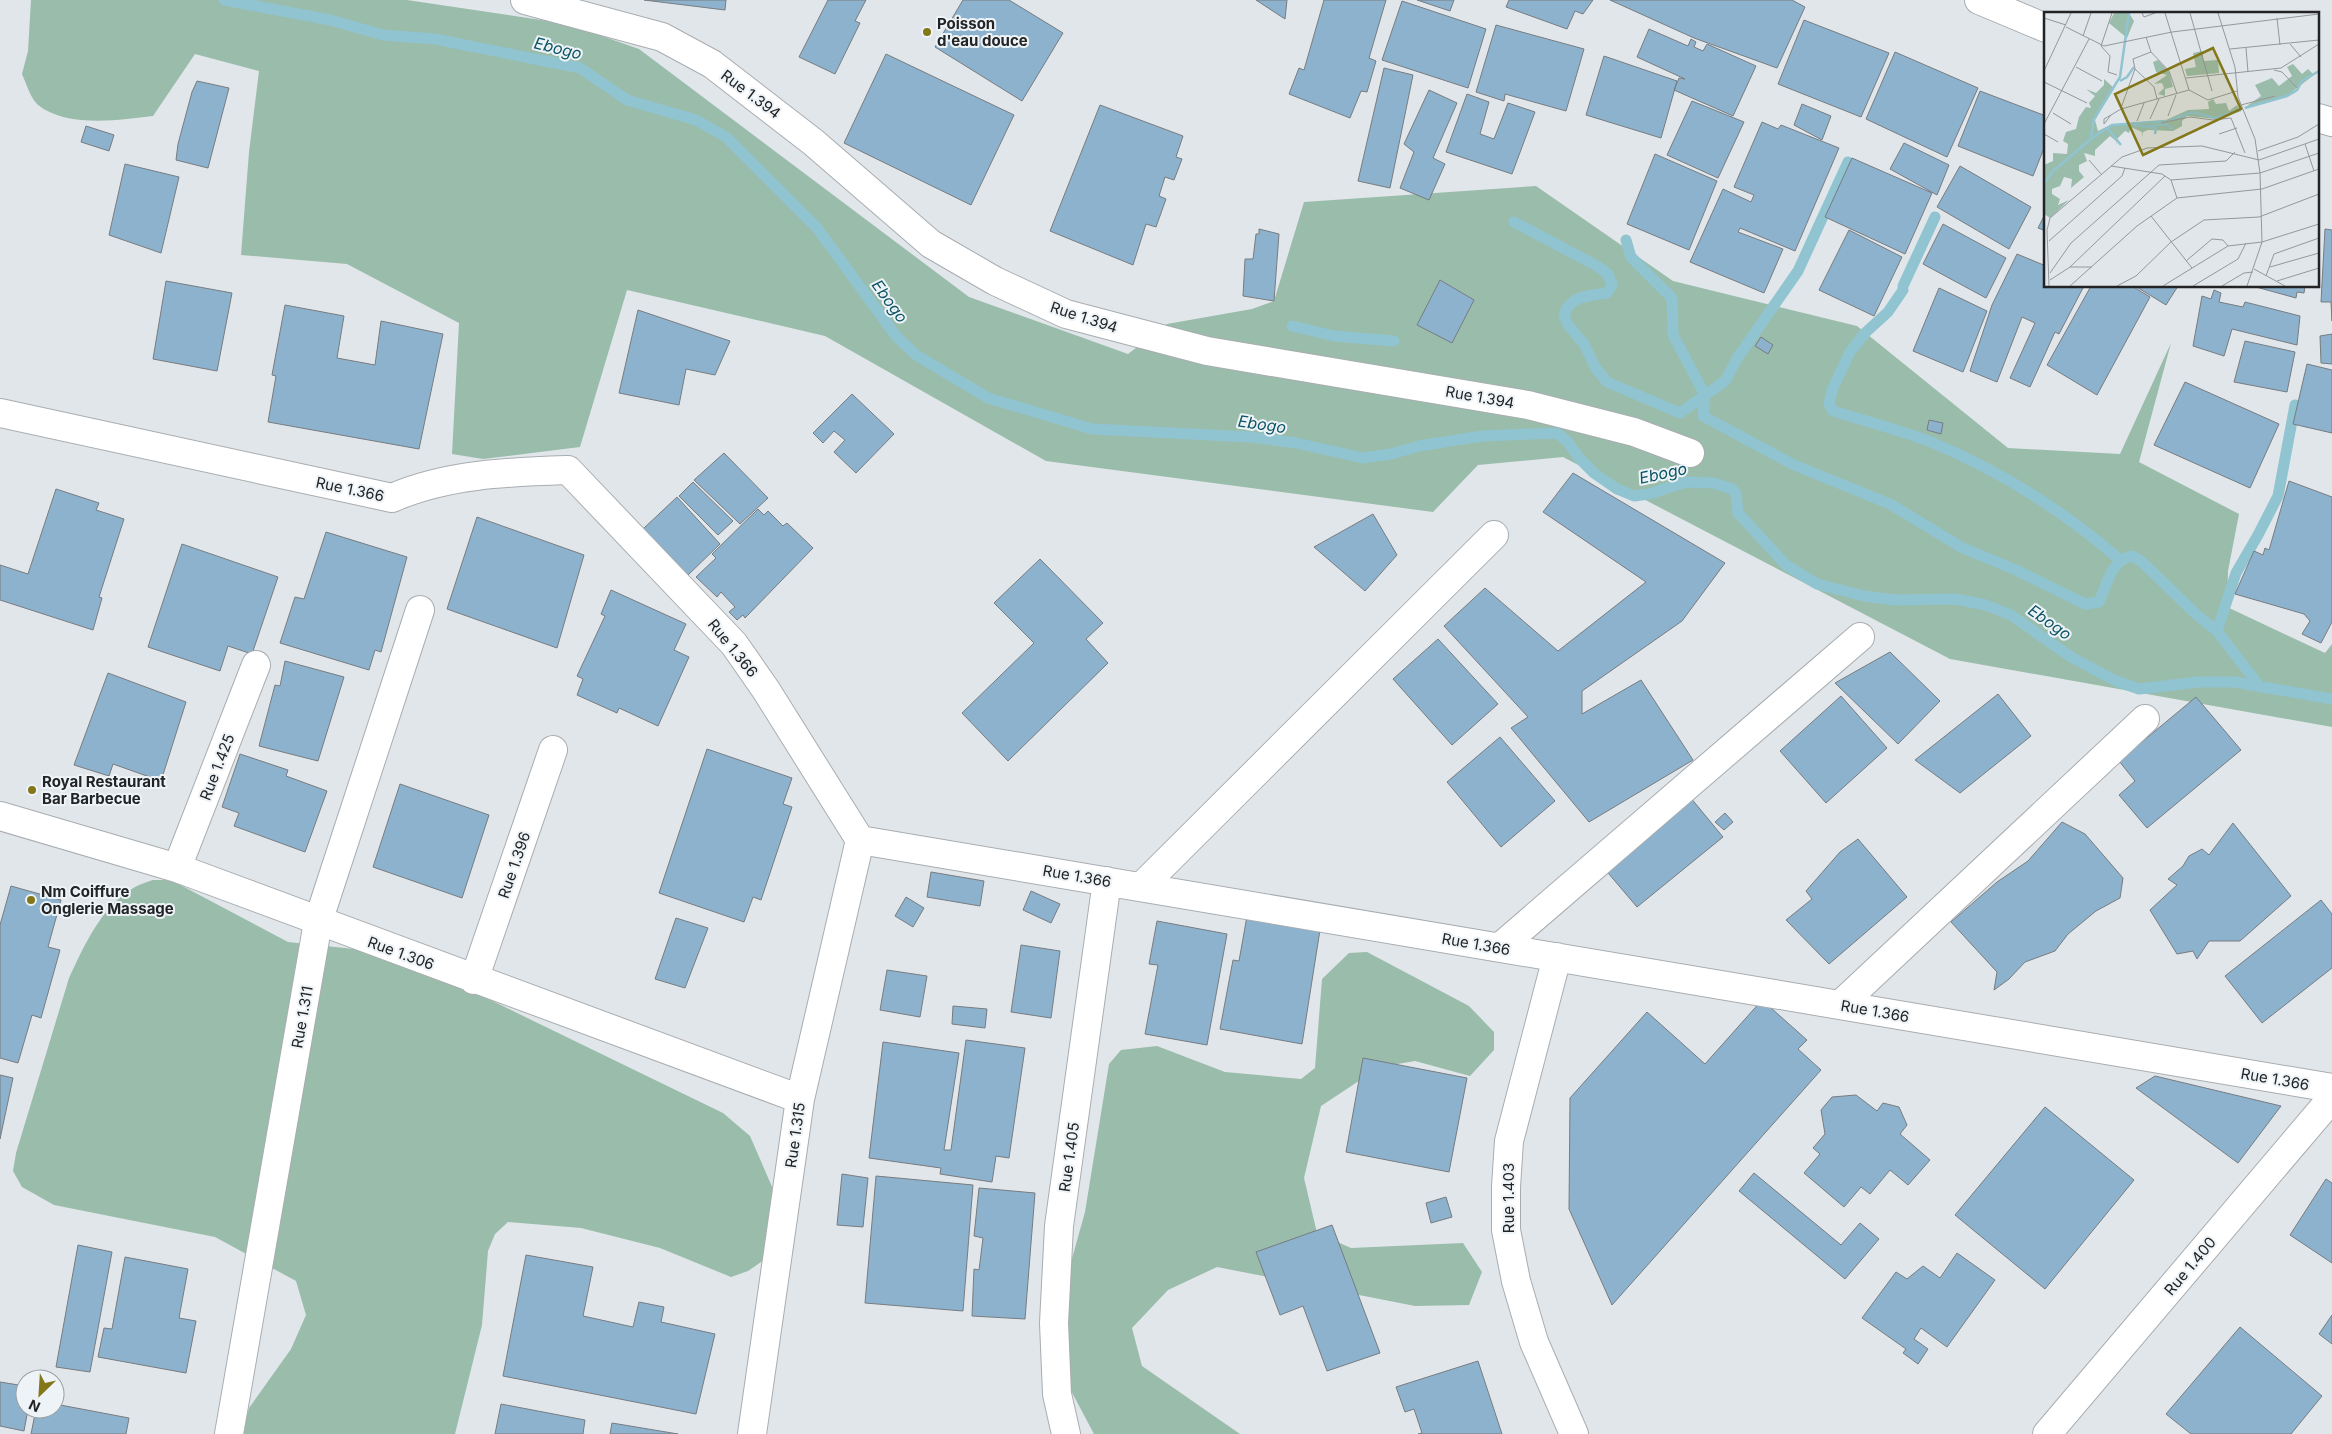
<svg xmlns="http://www.w3.org/2000/svg" width="2332" height="1434" viewBox="0 0 2332 1434" font-family="Inter,sans-serif">
	<rect width="100%" height="100%" fill="#e1e6ea"/>
	<path fill="#9abcab" d="M31 0H407L568 24 639 49 969 297 1128 354 1167 324 1252 309 1274 301 1304 202 1536 186 1673 281 1857 326 2008 448 2120 454 2171 343 2139 462 2239 514 2228 571 2227 607 2325 653 2332 644V727L1950 659 1563 457 1478 465 1433 512 1046 461 825 336 627 290 580 447 483 459 452 454 459 323 347 264 241 255 249 152 259 71 195 54 153 116C119 120 67 128 38 105 31 99 26 83 22 74L28 51Z
		M153 880H171L288 942 373 951 412 962 723 1113 750 1136 773 1189 777 1227 764 1260 748 1271 731 1277 660 1248 581 1228 508 1222 495 1234 488 1251 482 1325 455 1434H242L249 1408 291 1349 306 1315 296 1281 215 1237 54 1205 22 1187 13 1171 16 1153 69 978C84 946 102 905 135 887 140 884 147 882 153 880Z
		M1367 952 1469 1006 1494 1032V1050L1470 1076 1415 1061 1380 1067 1321 1106 1304 1178 1317 1233 1351 1248 1463 1243 1482 1272 1469 1305 1415 1306 1217 1267 1168 1290 1132 1328 1142 1366 1240 1434H1094L1068 1385 1054 1323 1085 1212 1109 1064 1121 1050 1157 1046 1225 1072 1301 1079 1315 1068 1322 979 1349 953Z"/>
	<g fill="none" stroke-linecap="round" stroke-linejoin="round">
		<path stroke="#90c4d1" stroke-width="11" d="M224 0 330 20 383 35 435 39 580 68 627 100 696 120 726 137 817 228 896 336 916 355 988 398 1092 429 1251 437 1296 443 1363 458 1391 454 1419 446 1482 436 1557 433 1567 441 1580 459 1594 473 1617 489 1634 496 1649 494 1686 482 1714 483 1732 489 1736 494 1738 513 1786 565 1817 584 1864 596 1895 600 1955 599 1986 605 2011 615 2071 657 2116 681 2139 689 2198 682H2234L2332 699
			M1514 222 1597 266 1608 274 1612 285 1607 293C1589 296 1570 295 1564 315L1568 325 1584 344 1595 367 1607 382 1680 413 1725 381 1738 357 1798 271 1848 162
			M1626 240 1631 257 1672 298 1673 335 1705 395 1703 416 1794 465 1890 504 1961 547 2018 571 2085 604 2099 602C2107 584 2111 560 2132 556L2141 561 2197 615 2217 631 2260 687
			M1903 286 1935 217
			M1903 290 1888 312 1865 333 1850 352 1832 390 1829 404 1833 411C1865 421 1899 430 1931 442 2000 471 2064 511 2120 560
			M1292 326 1334 336 1394 341
			M2217 631 2236 573 2258 535 2278 496 2295 405"/>
	</g>
	<path fill="#8db2cd" stroke="#777c80" d="M644 0H726L725 10Z
		M828 0H866L855 21 860 23 835 74 799 57Z
		M963 0H1009L1063 33 1022 101 935 47Z
		M1256 0H1287L1285 19Z
		M1324 0H1386L1369 58 1376 61 1367 92 1361 91 1350 118 1289 94 1299 68 1304 70Z
		M1417 0H1454L1450 11Z
		M1509 0H1593L1583 14 1575 11 1567 29 1506 7Z
		M1610 0H1792L1805 7 1777 68 1694 38Z
		M1402 1 1486 29 1468 88 1382 60Z
		M1804 20 1889 53 1861 117 1778 84Z
		M1496 25 1584 49 1566 111 1505 94 1504 101 1476 92Z
		M1649 29 1688 46 1691 39 1696 42 1694 47 1703 51 1707 44 1756 66 1733 116 1674 90 1679 78 1685 79 1637 57Z
		M1895 52 1978 88 1947 157 1866 119Z
		M886 54 1014 115 971 205 844 143Z
		M1604 56 1677 81 1661 138 1586 115Z
		M1384 68 1413 75 1390 188 1358 181Z
		M197 81 229 88 208 168 176 160 178 144 192 92Z
		M1429 90 1457 103 1433 158 1445 164 1429 200 1400 188 1414 152 1404 144Z
		M1980 91 2046 116V143L2033 176 1958 146Z
		M1467 94 1489 102 1480 134 1494 139 1508 103 1535 112 1512 174 1446 152Z
		M1692 101 1744 122 1718 178 1667 155Z
		M1802 104 1831 116 1822 140 1794 125Z
		M1100 105 1183 136 1176 157 1182 159 1174 180 1165 177 1159 196 1166 199 1156 227 1146 224 1133 265 1050 231Z
		M1762 122 1778 129 1781 125 1839 148 1795 251 1740 228 1738 232 1783 249 1764 293 1690 262 1723 189 1751 202 1754 195 1734 187Z
		M86 126 114 135 109 151 81 142Z
		M1904 143 1949 165 1937 195 1890 169Z
		M1655 154 1717 181 1689 250 1627 224Z
		M1852 158 1932 193 1905 254 1825 217Z
		M125 164 179 177 161 253 109 235Z
		M1960 166 2031 207 2009 249 1937 207Z
		M2046 212V231L2038 228Z
		M1943 224 2006 258 1986 298 1923 264Z
		M1259 229 1279 234 1274 301 1243 296 1245 259H1253L1256 234H1259Z
		M2325 229 2332 230V321L2331 302H2321Z
		M1849 230 1902 257 1874 316 1819 290Z
		M2017 254 2046 266V286H2084L2059 334 2055 332 2030 387 2010 378 2035 323 2022 317 1997 382 1970 371 1992 305Z
		M1440 280 1474 300 1452 343 1417 325Z
		M166 281 232 293 217 371 153 359Z
		M2091 286H2132L2150 297 2097 395 2047 365Z
		M2135 286H2178L2166 305Z
		M2305 286 2304 293 2297 292 2296 298 2256 287Z
		M1939 288 1987 311 1963 372 1913 351Z
		M2214 290 2221 293 2219 302 2243 307 2245 302 2300 316 2297 345 2232 329 2224 356 2193 346 2202 296 2211 299Z
		M285 305 344 316 337 358 375 365 381 321 443 334 419 449 268 422 276 376 272 375Z
		M638 310 730 341 715 375 686 369 679 405 619 393Z
		M2332 334V364L2321 363 2320 336Z
		M1761 337 1773 345 1768 354 1755 346Z
		M2245 341 2295 352 2287 392 2234 382Z
		M2307 364 2332 370V433L2293 424Z
		M2185 382 2279 424 2250 488 2154 445Z
		M852 394 894 434 856 473 834 452 845 440 834 431 823 443 813 433Z
		M1929 420 1943 423 1941 434 1927 430Z
		M724 453 768 498 740 524 694 480Z
		M1573 473 1725 563 1682 621 1582 691V714L1641 680 1693 760 1589 822 1511 728 1528 717 1444 626 1485 588 1558 651 1646 582 1543 512Z
		M2289 481 2332 497V622L2321 643 2302 634 2310 621 2304 614 2235 594 2254 551 2263 555 2265 548 2269 550Z
		M693 482 733 521 718 535 679 496Z
		M56 489 99 503 96 510 124 519 99 597 102 598 93 630 0 600V565L28 574Z
		M677 497 720 544 686 577 643 529Z
		M758 509 764 515 768 511 783 526 787 523 813 548 745 618 743 615 737 620 729 612 735 607 721 592 717 597 696 577 716 558 712 554Z
		M1373 514 1397 555 1365 591 1314 547Z
		M477 517 584 555 557 648 447 609Z
		M326 532 407 557 381 652 375 650 369 670 280 643 295 597 304 599Z
		M182 544 278 577 252 654 228 646 220 671 148 647Z
		M1040 559 1103 623 1086 639 1108 663 1008 761 962 713 1034 643 994 603Z
		M611 590 686 624 674 650 689 657 658 726 619 708 617 713 577 695 583 679 577 676 605 616 601 614Z
		M1438 639 1498 704 1452 745 1393 679Z
		M1890 652 1940 701 1898 744 1835 683Z
		M285 661 344 677 318 761 259 746 275 685 280 686Z
		M108 673 186 702 161 781 113 764 109 776 74 765Z
		M1998 694 2031 736 1960 793 1915 760Z
		M1841 696 1887 748 1826 803 1780 751Z
		M2196 697 2241 750 2147 828 2119 795 2135 781 2119 761Z
		M1500 737 1555 801 1501 847 1447 782Z
		M707 749 792 778 783 804 792 807 761 900 753 897 744 922 659 893Z
		M240 754 288 770 286 776 327 791 305 852 234 826 239 813 222 807Z
		M400 784 489 815 462 898 373 867Z
		M1690 797 1723 837 1637 907 1603 867Z
		M1725 813 1733 822 1724 830 1715 822Z
		M2062 822 2085 834 2123 878 2120 898 2096 911 2068 934 2055 951 2025 962 2009 979 1994 990 1997 972 1951 922 1997 882 2028 861Z
		M2233 823 2291 896 2240 941H2209L2197 959 2193 951 2177 954 2150 910 2177 885 2168 879 2183 866 2189 856 2202 849 2209 855Z
		M1858 839 1907 897 1829 964 1786 920 1812 899 1806 891 1840 852Z
		M931 872 984 881 980 906 927 897Z
		M11 886 61 900 48 947 60 950 41 1018 32 1015 18 1063 0 1058V925Z
		M1031 891 1060 904 1051 923 1023 910Z
		M906 897 924 908 913 927 895 916Z
		M2321 900 2332 914V968L2262 1023 2225 976Z
		M1247 916 1320 930 1302 1044 1220 1029 1233 960 1239 961Z
		M676 918 708 928 685 988 655 979Z
		M1157 921 1227 934 1207 1045 1145 1034 1158 965 1149 964Z
		M1021 945 1060 951 1051 1018 1011 1012Z
		M887 970 927 976 920 1017 880 1010Z
		M1762 1000 1807 1040 1798 1049 1821 1070 1612 1305 1569 1209 1570 1098 1647 1012 1705 1064Z
		M953 1006 987 1009 985 1028 952 1024Z
		M966 1040 1025 1048 1009 1158 996 1156 992 1182 940 1174 941 1168 869 1158 883 1042 959 1053 944 1150H951Z
		M1363 1058 1467 1078 1449 1172 1346 1152Z
		M0 1075 13 1078 0 1139Z
		M2155 1076 2281 1106 2238 1163 2136 1088Z
		M1856 1095 1877 1111 1883 1103 1899 1107 1907 1125 1900 1134 1930 1160 1908 1185 1890 1170 1870 1194 1861 1187 1844 1207 1804 1173 1820 1154 1813 1148 1825 1134 1821 1110 1832 1097Z
		M2045 1107 2134 1180 2045 1289 1955 1215Z
		M1754 1173 1841 1245 1860 1223 1879 1239 1845 1279 1739 1191Z
		M842 1174 868 1178 863 1227 837 1225Z
		M876 1176 973 1185 963 1311 865 1303Z
		M2326 1179 2332 1183V1263L2290 1235Z
		M979 1188 1035 1193 1025 1319 972 1316 974 1269 979 1270 983 1238 974 1236Z
		M1446 1197 1452 1217 1431 1223 1426 1203Z
		M1332 1225 1380 1353 1327 1371 1303 1306 1280 1315 1256 1252Z
		M78 1245 112 1252 90 1372 56 1367Z
		M1957 1253 1995 1280 1947 1347 1921 1328 1914 1339 1928 1349 1918 1364 1903 1353 1906 1349 1862 1318 1896 1272 1907 1279 1923 1266 1940 1278Z
		M526 1255 593 1267 583 1316 633 1327 639 1302 664 1307 661 1322 715 1334 696 1414 503 1376Z
		M125 1257 188 1269 179 1318 196 1321 186 1373 98 1357 104 1328 112 1329Z
		M2332 1315V1344L2319 1334Z
		M2240 1327 2322 1396 2291 1434H2191L2166 1414Z
		M1478 1361 1502 1434H1418L1422 1433 1414 1409 1405 1412 1396 1387Z
		M0 1382 25 1386V1409H28L24 1431 0 1426Z
		M55 1404 129 1418 126 1434H31L36 1409H55Z
		M501 1404 585 1420 583 1434H495Z
		M612 1423 678 1434H610Z"/>
	<g fill="none" stroke-linecap="round" stroke-linejoin="round">
		<g stroke="#a8adb1" stroke-width="30">
			<path id="minor" d="M525 0 662 37 712 64 813 142 931 244 995 281 1066 314 1207 351 1528 405 1634 432 1690 453
				M1979 0 2046 28
				M2318 118 2332 122
				M0 413 392 498C446 474 509 472 568 470L734 644 766 690 860 840 2332 1088
				M0 816 177 868 800 1099
				M177 868 256 665
				M1141 887 1494 535
				M1500 947 1860 637
				M1557 957 1509 1141 1506 1187V1230L1516 1281 1534 1342 1574 1434
				M474 980 553 750
				M1840 1005 2145 719
				M229 1434 318 922 420 610
				M752 1434 800 1099 860 840
				M1066 1434 1057 1394 1054 1323 1059 1226 1107 881
				M2047 1434 2332 1098"/>
		</g>
		<use href="#minor" stroke="#fff" stroke-width="28"/>
	</g>
	<g fill="#83771a" stroke="#eef3f7" stroke-width="2">
		<circle cx="927" cy="32" r="5"/>
		<circle cx="32" cy="790" r="5"/>
		<circle cx="31" cy="900" r="5"/>
	</g>
	<g text-anchor="middle" dominant-baseline="central" stroke-width="4" stroke-linejoin="round" paint-order="stroke">
		<g font-size="15" font-weight="bold" fill="#212324" stroke="#eef3f7" text-anchor="start">
			<text x="937" y="23">Poisson<tspan x="937" dy="17">d'eau douce</tspan></text>
			<text x="42" y="781">Royal Restaurant<tspan x="42" dy="17">Bar Barbecue</tspan></text>
			<text x="41" y="891">Nm Coiffure<tspan x="41" dy="17">Onglerie Massage</tspan></text>
		</g>
		<g font-size="15" fill="#212324" stroke="#eef3f7">
			<text transform="translate(751 94) rotate(37)">Rue 1.394</text>
			<text transform="translate(1084 317) rotate(18)">Rue 1.394</text>
			<text transform="translate(1480 397) rotate(10)">Rue 1.394</text>
			<text transform="translate(350 489) rotate(12)">Rue 1.366</text>
			<text transform="translate(733 648) rotate(51)">Rue 1.366</text>
			<text transform="translate(217 767) rotate(-69)">Rue 1.425</text>
			<text transform="translate(514 865) rotate(-71)">Rue 1.396</text>
			<text transform="translate(1077 876) rotate(10)">Rue 1.366</text>
			<text transform="translate(1476 944) rotate(10)">Rue 1.366</text>
			<text transform="translate(401 953) rotate(20)">Rue 1.306</text>
			<text transform="translate(1875 1011) rotate(10)">Rue 1.366</text>
			<text transform="translate(302 1017) rotate(-80)">Rue 1.311</text>
			<text transform="translate(2275 1079) rotate(10)">Rue 1.366</text>
			<text transform="translate(795 1135) rotate(-82)">Rue 1.315</text>
			<text transform="translate(1069 1157) rotate(-82)">Rue 1.405</text>
			<text transform="translate(1508 1198) rotate(-90)">Rue 1.403</text>
			<text transform="translate(2190 1266) rotate(-50)">Rue 1.400</text>
		</g>
		<g font-size="16" font-style="italic" fill="#0d5564" stroke="#eef3f7">
			<text transform="translate(558 48) rotate(14)">Ebogo</text>
			<text transform="translate(890 301) rotate(54)">Ebogo</text>
			<text transform="translate(1262 424) rotate(8)">Ebogo</text>
			<text transform="translate(1663 473) rotate(-12)">Ebogo</text>
			<text transform="translate(2050 622) rotate(35)">Ebogo</text>
		</g>
	</g>
	<g transform="translate(2044 12)">
		<rect width="275" height="275" fill="#e1e6ea"/>
		<path d="M70 1H85L90 9 83 26 65 11ZM158 39 160 49 174 48 175 61 143 64 141 57 152 55 149 41ZM114 48 125 60 129 75 121 77V84L114 82 120 76 118 71 110 72 123 63 112 60 109 50ZM249 52 258 62 264 57 270 63 241 85 200 96 217 84 211 73 228 66 235 74 248 64 243 55ZM60 67 70 76 51 108 54 119 66 113 122 108 144 98 165 97 164 90 169 87 172 92 182 91 185 99 193 93 196 98 173 107 143 104 138 109V114L129 119 104 118 99 120V125L98 120 87 115 85 121 81 119 73 127 72 133V129L66 124 51 138V144L40 141 43 149 35 153V159L40 165 27 176 28 167 20 165 16 174 8 177V182L16 187 14 193 25 188 6 206 0 202V153L9 149V141L23 142 24 132 19 129 22 120 32 117 35 105 42 95 47 96 45 91 51 84 42 77 52 81 60 73Z" fill="#9abcab"/>
		<path fill="none" stroke="#90c4d1" stroke-width="2.5" d="M76 69 83 65 90 55M201 96 243 84 253 78 258 69 275 59M126 108 148 100 172 106 197 98M90 113 112 116 111 122M97 115 122 112 129 117M64 117 77 133M47 125 50 107 76 65 85 1M48 126 68 113 122 109M0 172 8 160 48 126"/>
		<path fill="none" stroke="#94989b" stroke-width="1" d="M68 1 57 34 66 44 64 60 73 63M98 1 100 5 111 1M121 1 145 78M146 1 168 79M174 1 191 55 194 85 211 127 216 161 218 230 203 274M0 6 22 13M233 6 236 33M22 15 60 34 128 20 275 2M39 24 47 1M102 25 107 40 125 59 133 82M246 32 257 45M202 36 204 60M186 37 275 28M32 55 58 69M91 57 110 75 113 87M230 58 238 60 253 76M0 59 27 1M142 66 237 56 275 32M0 70 43 91M197 93 231 84M77 96 91 57 89 47 107 40M9 101 27 112M67 103 60 112V107L67 103 77 97 145 78 164 88 193 79M124 104 132 83M106 107 115 87M93 109 100 91M117 111 146 105 169 108 187 106 201 141M0 112 45 27M0 122 14 130M175 122 193 116M261 132 270 159M214 139 254 125 275 112M45 148 57 162M67 154 118 162 127 168 133 186M127 168 216 161 275 141M107 204 148 256M5 229 78 164 81 156M142 249 168 227 179 228 184 234M26 255 121 164M226 255 275 241M210 257 241 274M6 261 27 231 115 153 182 149 191 140M222 264 230 242 275 226M6 268 26 255H48M233 269 275 256M5 274 3 218 6 206 78 145 103 136 158 134 215 148 275 127M26 274 93 214 133 186 218 177 275 157M73 274 92 264 127 230 160 208 215 205 275 182M119 274 184 234 218 230 275 212M149 274 194 247 202 231M178 274 200 261 209 260"/>
		<path fill="#83771a" fill-opacity="0.15" stroke="#83771a" stroke-width="2.5" d="M169 36 197 97 99 143 71 82Z"/>
		<rect width="275" height="275" fill="none" stroke="#212324" stroke-width="2.5"/>
	</g>
	<g transform="translate(40 1394) rotate(205)"><circle r="24" fill="#eef3f7" stroke="#9ca0a3"/>
	<path d="M0-4L9 19L0 12L-9 19Z" fill="#83771a"/>
	<text y="-8" font-size="14" font-weight="bold" text-anchor="middle" fill="#212324">N</text>
	</g>
</svg>
